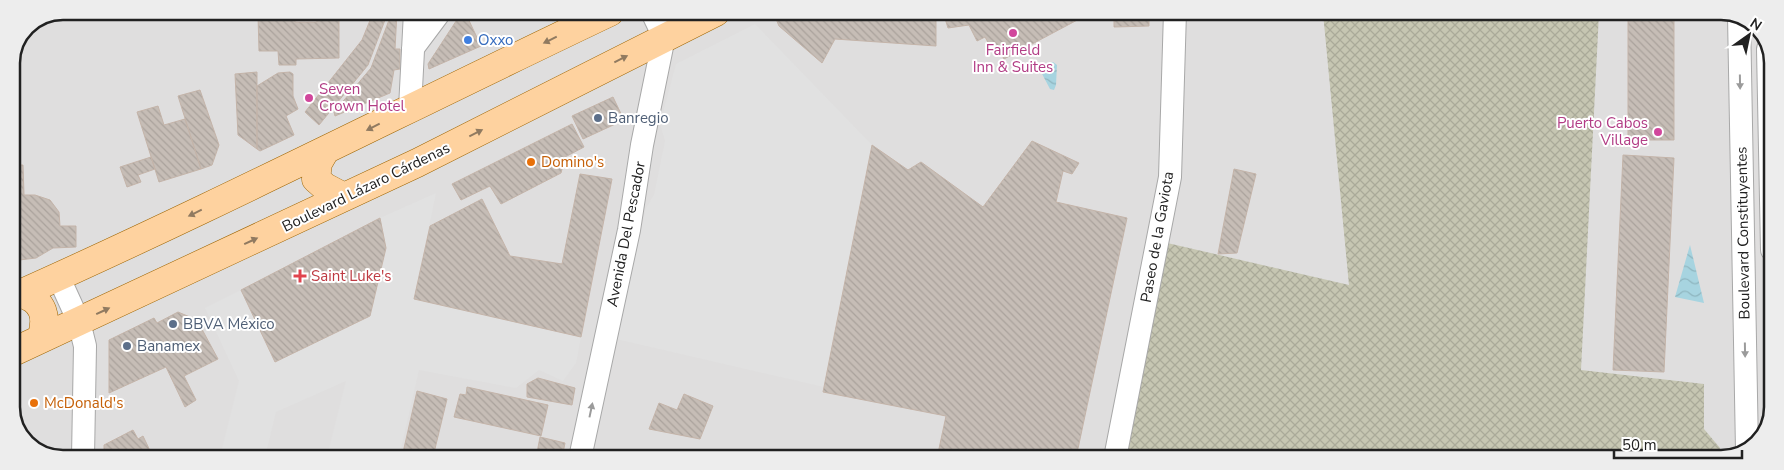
<svg xmlns="http://www.w3.org/2000/svg" width="1784" height="470" viewBox="0 0 1784 470" font-family="'Nunito Sans',sans-serif">
	<defs>
		<pattern id="construction-cross-hatch" width="8" height="8" patternUnits="userSpaceOnUse" patternTransform="scale(1.25)"><rect width="8" height="8" fill="#c6c6b2"/><path d="M0 0l8 8M0 8l8-8" fill="none" stroke="#aa9"/></pattern>
		<pattern id="water-waves" width="16" height="10" patternUnits="userSpaceOnUse" patternTransform="scale(1.25)"><rect width="16" height="10" fill="#a7d4e0"/><path d="M0 5q4-4 8 0t8 0" fill="none" stroke="#8fb6c0"/></pattern>
		<pattern id="building-back-hatch" width="6" height="6" patternUnits="userSpaceOnUse" patternTransform="scale(1.25)"><rect width="6" height="6" fill="#c6bdb6"/><path d="M-1 5l2 2M0 0l6 6M5-1l2 2" fill="none" stroke="#aaa29c"/></pattern>
	</defs>
	<rect width="100%" height="100%" fill="#f1eee7"/>
	<path fill="#dfdede" d="M63 11 1734 13 1760 29 1773 59 1771 420 1753 448 1721 459 50 457 24 441 11 411V63L27 26Z"/>
	<path fill="url(#construction-cross-hatch)" d="M1323 13H1599L1581 370 1704 384V429L1720 448V459L1120 458 1163 242 1349 285Z"/>
	<path fill="#e1e1e1" d="M755 24 872 145 824 387 616 339 646 208 654 195 665 141 660 124 676 64Z
		M436 193 414 299 581 337 576 363 563 381 539 370 516 388 419 370 399 457H327L346 381 276 412 265 457H220L239 381 205 308 241 290 276 362 370 316 386 248 380 218Z"/>
	<path fill="url(#water-waves)" d="M1053 62 1057 65 1056 85 1054 90 1050 89 1040 70 1043 64Z
		M1690 245 1704 303 1675 297Z"/>
	<path fill="url(#building-back-hatch)" stroke="#c4b4a9" d="M388 12 368 65 319 125 305 112 362 40 373 13Z
		M392 12H397L395 49H400V69L394 70 390 93 335 116 334 112 371 68Z
		M462 12H465L481 46 429 69 428 64Z
		M781 12H835V15L936 19V46L835 39 822 63 779 26 776 19Z
		M943 12H990L995 15 1000 12H1078L1081 18 1004 59 995 42 989 44 985 37 977 41 969 25 948 28Z
		M1114 12H1149V26L1114 27Z
		M1208 12H1239V16L1208 15Z
		M1628 13H1674V140H1628Z
		M295 14V22H317L316 16H339V58L296 59V65H279L278 51H259L258 15Z
		M257 72V149L238 135 235 74Z
		M290 72 293 74V96L298 109 286 116 294 135 260 151 257 149V86L278 73Z
		M200 90 219 145 212 165 201 169 178 96Z
		M613 97 624 120 583 139 572 116Z
		M158 106 164 125 185 119 201 169 159 182 137 112Z
		M572 124 584 147 565 157 561 173 501 204 490 186 461 200 452 184Z
		M1032 141 1079 163 1072 174 1063 171 1056 202 1127 218 1076 458H937L946 416 823 392 872 145 908 170 921 162 983 207Z
		M1623 155 1674 158 1664 372 1613 370Z
		M151 157 155 169 138 175 141 182 127 187 120 167Z
		M11 165H23L24 195H35L50 200 59 212 60 226H76V247L53 248 36 258 11 261Z
		M1234 169 1256 174 1237 253 1218 254Z
		M580 174 612 179 581 337 414 299 430 226 482 199 510 256 562 264Z
		M380 218 386 248 370 316 275 362 241 290Z
		M178 312 197 320 218 359 184 376 196 400 185 407 166 367 109 393V340L154 318 157 323Z
		M538 378 575 388 572 405 527 397V384Z
		M467 387 548 405 541 436 454 417 460 394 466 395Z
		M417 391 447 399 433 457H402Z
		M684 394 713 406 700 439 649 429 659 403 677 410Z
		M133 430 138 439 143 436 153 457H104V445Z
		M540 437 565 443 562 458H536Z"/>
	<g fill="none" stroke-linecap="round" stroke-linejoin="round">
		<g stroke="#a8a8a8" stroke-width="24">
			<path id="minor" d="M1739 16 1747 450
				M413 48 440 12
				M1768 49 1772 250
				M410 108 415 12
				M59 278 79 322 85 346 83 457
				M580 458 629 230 642 145 664 37 652 12
				M1115 458 1170 177 1175 12"/>
		</g>
		<g stroke="#9d6400" stroke-width="29">
			<path id="major" d="M325 151 318 163 316 179 325 187 344 197
				M22 294C44 301 48 317 41 339
				M11 298C213 208 410 107 610 12
				M11 353 417 163 716 12"/>
		</g>
		<use href="#minor" stroke="#fff" stroke-width="22"/>
		<use href="#major" stroke="#fed29f" stroke-width="28"/>
	</g>
	<defs><path id="oneway-solid" d="M-6-.8H1V-3.2L6.5 0L1 3.2V.8H-6Z" transform="scale(1.25)"/></defs>
	<g fill="#907a60">
		<use href="#oneway-solid" transform="translate(550 40) rotate(154)"/>
		<use href="#oneway-solid" transform="translate(621 59) rotate(-27)"/>
		<use href="#oneway-solid" transform="translate(373 127) rotate(153)"/>
		<use href="#oneway-solid" transform="translate(476 133) rotate(-27)"/>
		<use href="#oneway-solid" transform="translate(195 213) rotate(154)"/>
		<use href="#oneway-solid" transform="translate(251 241) rotate(-25)"/>
		<use href="#oneway-solid" transform="translate(103 311) rotate(-25)"/>
	</g>
	<g fill="#9b9b9b">
		<use href="#oneway-solid" transform="translate(1740 82) rotate(89)"/>
		<use href="#oneway-solid" transform="translate(1745 350) rotate(89)"/>
		<use href="#oneway-solid" transform="translate(591 410) rotate(-78)"/>
	</g>
	<g fill="#d1479c" stroke="#fff" stroke-width="2">
		<circle cx="1013" cy="33" r="5"/>
		<circle cx="309" cy="98" r="5"/>
		<circle cx="1658" cy="132" r="5"/>
	</g>
	<circle fill="#3f7fe0" stroke="#fff" stroke-width="2" cx="468" cy="40" r="5"/>
	<g fill="#5c6f8a" stroke="#fff" stroke-width="2">
		<circle cx="598" cy="118" r="5"/>
		<circle cx="173" cy="324" r="5"/>
		<circle cx="127" cy="346" r="5"/>
	</g>
	<g fill="#e8710a" stroke="#fff" stroke-width="2">
		<circle cx="531" cy="162" r="5"/>
		<circle cx="34" cy="403" r="5"/>
	</g>
	<path fill="#e0444e" stroke="#fff" stroke-width="2" d="M297.5 268.5h5v5h5v5h-5v5h-5v-5h-5v-5h5z"/>
	<g text-anchor="middle" dominant-baseline="central" stroke-width="4" stroke-linejoin="round" paint-order="stroke">
		<g font-size="15" fill="#366cbe" stroke="#fff" text-anchor="start">
			<text x="478" y="40">Oxxo</text>
		</g>
		<g font-size="15" fill="#b23c85" stroke="#fff">
			<text x="1013" y="50">Fairfield<tspan x="1013" dy="17">Inn &amp; Suites</tspan></text>
			<text x="319" y="89" text-anchor="start">Seven<tspan x="319" dy="17">Crown Hotel</tspan></text>
			<text x="1648" y="123" text-anchor="end">Puerto Cabos<tspan x="1648" dy="17">Village</tspan></text>
		</g>
		<g font-size="15" fill="#4e5e75" stroke="#fff" text-anchor="start">
			<text x="608" y="118">Banregio</text>
			<text x="183" y="324">BBVA México</text>
			<text x="137" y="346">Banamex</text>
		</g>
		<g font-size="15" fill="#c56008" stroke="#fff" text-anchor="start">
			<text x="541" y="162">Domino's</text>
			<text x="44" y="403">McDonald's</text>
		</g>
		<g font-size="15" fill="#212121" stroke="#fff">
			<text transform="translate(366 187) rotate(-26)">Boulevard Lázaro Cárdenas</text>
			<text transform="translate(1743 233) rotate(-91)">Boulevard Constituyentes</text>
			<text transform="translate(626 234) rotate(-79)">Avenida Del Pescador</text>
			<text transform="translate(1157 237) rotate(-80)">Paseo de la Gaviota</text>
		</g>
		<g font-size="15" fill="#be3a42" stroke="#fff" text-anchor="start">
			<text x="311" y="276">Saint Luke's</text>
		</g>
	</g>
	<path d="M0 0H1784V470H0ZM63 20H1721A43 43 0 0 1 1764 63V407A43 43 0 0 1 1721 450H63A43 43 0 0 1 20 407V63A43 43 0 0 1 63 20Z" fill="#ededed" fill-rule="evenodd"/>
	<path fill="none" stroke="#212121" stroke-width="2.5" d="M63 20H1721A43 43 0 0 1 1764 63V407A43 43 0 0 1 1721 450H63A43 43 0 0 1 20 407V63A43 43 0 0 1 63 20Z"/>
	<g transform="translate(1749 35) rotate(33)" stroke="#ffffff" stroke-width="4" paint-order="stroke">
	<path d="M0-4L9 19L0 12L-9 19Z" fill="#212121"/>
	<text y="-8" font-size="14" font-weight="bold" text-anchor="middle" fill="#212121">N</text>
	</g>
	<path d="M1614 450v8h128v-8" fill="none" stroke="#212121" stroke-width="2.5"/>
	<text x="1622" y="450" font-size="15" fill="#212121" stroke="#ffffff" stroke-width="4" paint-order="stroke">50 m</text>
</svg>
